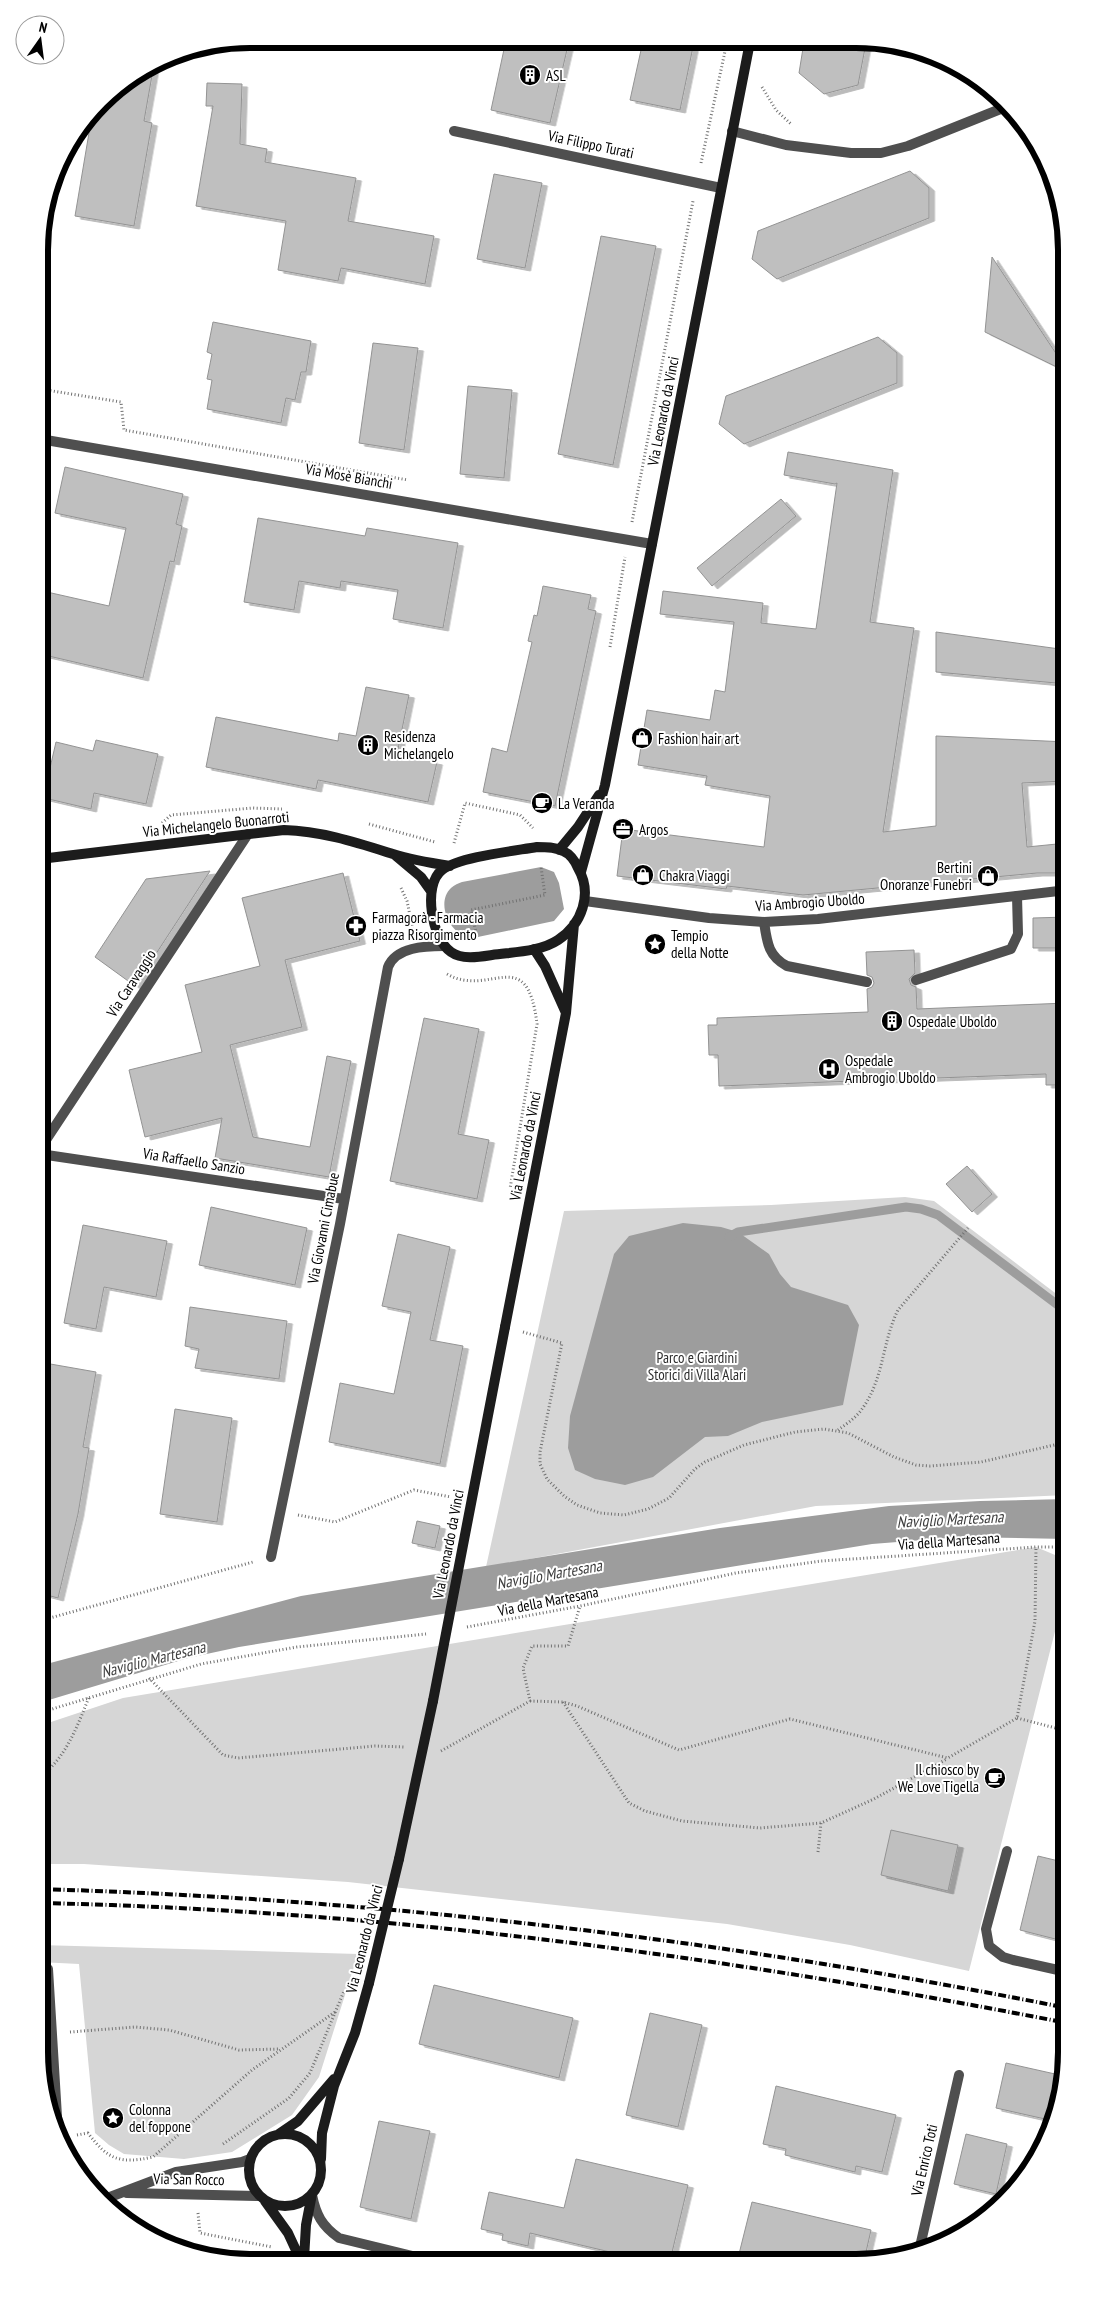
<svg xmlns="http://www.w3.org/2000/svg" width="1106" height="2301" viewBox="0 0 1106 2301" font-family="'PT Sans Narrow',sans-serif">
	<defs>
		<filter id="shadow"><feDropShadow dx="5.5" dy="3" stdDeviation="0" flood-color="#0004"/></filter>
	</defs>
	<rect width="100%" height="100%" fill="#fff"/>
	<path fill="#d6d6d6" d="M905 1197 934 1201 1067 1302V1495L816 1506 486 1567 564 1211 771 1205Z
		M1036 1547 1067 1560V1584L969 1971 850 1945 727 1924 348 1882 84 1864H39V1726L123 1698Z
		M39 1945 358 1954 319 2077 292 2115 232 2152 184 2159 124 2154 109 2145 95 2133 79 1964 39 1962Z"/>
	<path fill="#9d9d9d" d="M541 867 554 872 559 883 564 909 554 921 473 938C450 937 435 903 451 888 454 885 459 883 462 882Z
		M683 1223 721 1227 738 1232 769 1254 780 1274 791 1287 848 1305 859 1325 843 1405 762 1422 728 1436 705 1437 653 1477 625 1485 595 1479 575 1470 568 1448 570 1416 614 1254 629 1236Z
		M1067 1499V1539L961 1537 872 1544 239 1647 188 1658 39 1703V1666L301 1596 720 1528 889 1506 980 1501Z"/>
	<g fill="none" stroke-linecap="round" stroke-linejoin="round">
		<path stroke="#9d9d9d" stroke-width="9" d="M729 1237 738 1232 906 1207 921 1209 938 1215 1067 1312"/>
	</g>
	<path fill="#bfbfbf" stroke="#939393" filter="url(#shadow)" d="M506 40 569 41 550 123 491 110Z
		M643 41 694 42 680 110 630 100Z
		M804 42 866 43 858 85 824 94 799 73Z
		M154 64 144 121 152 123 134 226 75 216 92 115 110 91Z
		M207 83 242 84 240 144 267 149 265 162 356 178 348 221 434 236 425 284 341 268 338 281 278 270 286 221 196 206 213 106H206Z
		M910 171 929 188V218L777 279 752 259 758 231Z
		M494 174 542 183 525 268 477 259Z
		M601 236 656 246 613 465 558 454Z
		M992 257 1067 370V372L985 332Z
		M213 322 311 341 306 372H301L295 400 286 398 281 423 207 409 212 380 207 379 212 354 207 352Z
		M878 337 897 353V383L744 444 719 424 726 396Z
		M373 343 418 348 404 450 359 443Z
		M468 386 512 390 504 478 460 474Z
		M788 452 893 470 870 622 914 628 883 832 936 826V736L1067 742V781L1022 783 1027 847 1067 843V873H1037L803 895 727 886 726 889 617 876 623 829 764 847 770 796 705 785 707 776 638 765 647 710 710 720 715 690 725 692 734 622 660 614 663 591 763 603 761 623 816 629 837 483 835 484 784 475Z
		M65 467 183 494 176 524 182 526 174 562 170 561 143 678 40 654V625L47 592 109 606 126 528 55 513Z
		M781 499 796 516 712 586 697 568Z
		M258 518 365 536 367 528 458 543 443 628 393 619 398 590 341 581 340 588 299 581 294 610 244 602Z
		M543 586 591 595 588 609 596 611 555 806 483 792 492 748 507 752 532 642 528 641 534 615 537 616Z
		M936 632 1067 650V684L936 672Z
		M366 687 409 695 397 754 437 762 428 802 318 780 316 789 206 767 216 717 338 741 339 733 356 736Z
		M96 740 158 754 146 804 94 793 91 809 40 797V766L50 768 56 742 93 751Z
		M210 871 135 986 95 957 146 879Z
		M343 873 360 941 285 960 302 1027 230 1045 253 1137 310 1147 327 1056 351 1061 329 1177 215 1158 222 1118 145 1137 129 1070 202 1052 185 985 260 966 242 898Z
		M1067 917V948H1033V918Z
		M914 950 915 973 909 979 911 985 916 987 917 1009 1067 1003V1085H1046V1074L719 1086 718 1055H709L708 1025H717V1018L868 1012 867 989 872 987 874 983 872 977 867 975 866 952Z
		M424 1018 479 1029 458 1134 489 1140 477 1199 390 1181Z
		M967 1166 992 1194 972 1212 946 1184Z
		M211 1207 307 1228 295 1285 199 1265Z
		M83 1225 167 1241 156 1297 104 1287 96 1329 64 1323Z
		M398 1234 450 1247 430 1340 463 1346 440 1464 329 1442 340 1383 394 1394 411 1312 382 1306Z
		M190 1307 287 1321 279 1379 195 1368 199 1349 185 1346Z
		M39 1362 96 1372 83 1447 89 1448 78 1514 58 1598 39 1593Z
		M175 1409 232 1418 217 1522 160 1514Z
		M417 1521 440 1526 435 1548 412 1543Z
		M891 1830 958 1845 948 1891 881 1875Z
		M1038 1856 1067 1863V1942L1020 1930Z
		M434 1985 573 2018 559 2078 419 2044Z
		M650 2013 702 2025 678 2127 626 2115Z
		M1006 2063 1064 2076 1054 2121 996 2108Z
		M776 2086 896 2115 882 2172 856 2166 855 2172 785 2155 786 2149 763 2144Z
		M379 2121 430 2131 411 2219 360 2207Z
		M966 2134 1007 2144 996 2194 954 2184Z
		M576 2159 688 2185 670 2261H648L530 2233 528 2246 502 2240 503 2234 481 2229 489 2192 564 2208Z
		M752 2202 871 2230 864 2261 737 2262Z"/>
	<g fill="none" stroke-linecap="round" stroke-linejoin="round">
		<path stroke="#717171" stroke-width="3" stroke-dasharray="1 2.5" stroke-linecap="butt" d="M762 87 776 110 792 125
			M701 163 727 42
			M40 389 121 402 124 430 408 480
			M632 522 693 201
			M610 647 625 557
			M162 823 171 815 253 808 282 809
			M369 824 435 842
			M454 843 465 803 520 815 533 828
			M401 888 407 901 413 930
			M477 937 471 910 545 895 541 867
			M447 974C490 999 527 941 537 1024L510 1189
			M523 1332 562 1343 540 1452V1464L547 1479 564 1496 577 1505 600 1513 624 1515 648 1509 669 1498 695 1469 705 1462 744 1445 795 1432 824 1429 848 1433 894 1457 916 1465 930 1466 981 1462 1067 1442
			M838 1430C846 1424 856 1418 862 1409 884 1379 882 1342 898 1310L968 1228
			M298 1515 335 1522 414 1490 451 1497
			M39 1621 253 1562
			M467 1627 580 1606 736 1573 821 1561 1036 1547H1067
			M149 1678 223 1755 238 1758 375 1746 404 1747
			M530 1701 563 1702 577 1706 679 1750 790 1719 948 1758 1017 1718 1035 1621 1036 1547
			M563 1702 629 1803 645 1811 682 1821 760 1828 821 1823
			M39 1713 201 1664 297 1647 426 1634
			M1017 1718 1067 1731
			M441 1751 530 1701 523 1668 532 1646H568L580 1606
			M39 1778C66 1758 77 1727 89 1697
			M818 1852 821 1823 874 1799 947 1759
			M70 2032 135 2027 169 2030 239 2050 280 2049
			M77 2135 88 2133C108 2160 120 2164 153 2157L252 2070 335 2012
			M223 2144 289 2098 310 2073 344 1991
			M198 2213 200 2233 272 2247"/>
		<path stroke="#4f4f4f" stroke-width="10" d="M764 922C767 942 768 956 787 966L867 982
			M916 980 1011 949 1018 934 1017 896
			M48 1969 58 2133"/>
		<path stroke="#4f4f4f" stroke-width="10" d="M454 131 721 188
			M732 131 786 145 851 153H881L908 146 1008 106
			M40 439 652 544
			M585 901 709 918 764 922 818 919 1067 890
			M40 1149 248 834
			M40 1154 344 1199
			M271 1557 340 1224 388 967C396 947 425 946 444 946
			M1007 1851 986 1929 989 1946 1003 1957 1013 1960 1067 1972
			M127 2193 259 2196
			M312 2195C316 2215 322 2226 339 2238L429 2260
			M102 2200 176 2172 242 2162 250 2159
			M919 2251 959 2075"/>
		<path stroke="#1c1c1c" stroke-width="10" d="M537 847C546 847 555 847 563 851 570 854 575 861 578 868 593 894 582 924 558 940 540 952 513 952 492 955 479 957 462 960 451 952 432 940 422 885 442 870 459 857 514 851 537 847Z
			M559 850 578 827 599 795
			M396 856 421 877 431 891
			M40 859 284 830C322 831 358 843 393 854 412 860 431 863 450 866
			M581 872 605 785 750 42
			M534 949 545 966 566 1013
			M505 1327 566 1013 574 924
			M399 1859 433 1701
			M249 2170a36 36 0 1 1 72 0a36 36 0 1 1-72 0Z
			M279 2134 298 2121 334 2079
			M321 2159 322 2133 334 2086 355 2033 369 1983
			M265 2201 288 2233 300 2259
			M304 2259 306 2225 312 2194"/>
		<path stroke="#000" stroke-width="4" stroke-dasharray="8 2.5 1 2.5" stroke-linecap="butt" d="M39 1889C385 1899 727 1940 1067 2008
			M39 1903C384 1910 728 1957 1067 2023"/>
		<path stroke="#1c1c1c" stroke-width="10" d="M433 1701 505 1327
			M369 1983 399 1859"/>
	</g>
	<defs>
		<g id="building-disc" transform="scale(1.125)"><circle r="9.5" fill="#000" stroke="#fff"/><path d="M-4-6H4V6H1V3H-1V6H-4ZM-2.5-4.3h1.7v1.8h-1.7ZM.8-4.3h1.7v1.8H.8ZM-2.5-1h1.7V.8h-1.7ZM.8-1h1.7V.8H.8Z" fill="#fff"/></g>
		<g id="shop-disc" transform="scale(1.125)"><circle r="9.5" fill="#000" stroke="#fff"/><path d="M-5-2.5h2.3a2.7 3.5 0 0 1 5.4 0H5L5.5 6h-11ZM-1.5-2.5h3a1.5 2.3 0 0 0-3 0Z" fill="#fff"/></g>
		<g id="cafe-disc" transform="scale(1.125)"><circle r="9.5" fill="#000" stroke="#fff"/><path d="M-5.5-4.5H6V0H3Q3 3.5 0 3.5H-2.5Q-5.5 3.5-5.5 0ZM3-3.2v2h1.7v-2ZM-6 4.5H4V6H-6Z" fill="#fff"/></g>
		<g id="office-disc" transform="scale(1.125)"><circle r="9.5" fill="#000" stroke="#fff"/><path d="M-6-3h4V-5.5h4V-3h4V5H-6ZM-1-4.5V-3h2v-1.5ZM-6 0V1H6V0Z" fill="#fff"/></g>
		<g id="pharmacy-disc" transform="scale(1.125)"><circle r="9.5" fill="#000" stroke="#fff"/><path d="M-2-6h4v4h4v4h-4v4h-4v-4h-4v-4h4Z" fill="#fff"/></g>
		<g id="sight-disc" transform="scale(1.125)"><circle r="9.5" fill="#000" stroke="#fff"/><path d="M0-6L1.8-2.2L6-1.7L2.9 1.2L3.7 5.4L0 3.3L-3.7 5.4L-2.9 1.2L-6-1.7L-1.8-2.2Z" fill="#fff"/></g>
		<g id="hospital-disc" transform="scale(1.125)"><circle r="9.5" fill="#000" stroke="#fff"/><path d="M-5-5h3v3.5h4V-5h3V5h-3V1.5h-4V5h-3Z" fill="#fff"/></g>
	</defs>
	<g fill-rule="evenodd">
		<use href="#building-disc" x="530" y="75"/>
		<use href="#shop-disc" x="642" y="738"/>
		<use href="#building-disc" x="368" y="745"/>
		<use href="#cafe-disc" x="542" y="803"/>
		<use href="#office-disc" x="623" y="829"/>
		<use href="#shop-disc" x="643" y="875"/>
		<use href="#shop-disc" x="988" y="876"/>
		<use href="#pharmacy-disc" x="356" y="926"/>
		<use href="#sight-disc" x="655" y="944"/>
		<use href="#building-disc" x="892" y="1021"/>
		<use href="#hospital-disc" x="829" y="1069"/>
		<use href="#cafe-disc" x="995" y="1778"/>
		<use href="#sight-disc" x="113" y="2118"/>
	</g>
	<g text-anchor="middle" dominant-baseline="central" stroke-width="4" stroke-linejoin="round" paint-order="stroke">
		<g font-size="15" fill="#000" stroke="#fff" text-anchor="start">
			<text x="546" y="75">ASL</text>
			<text x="384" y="736">Residenza<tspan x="384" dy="17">Michelangelo</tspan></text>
			<text x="658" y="738">Fashion hair art</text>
			<text x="558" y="803">La Veranda</text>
			<text x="639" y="829">Argos</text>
			<text x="972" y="867" text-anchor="end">Bertini<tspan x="972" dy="17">Onoranze Funebri</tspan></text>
			<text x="659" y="875">Chakra Viaggi</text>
			<text x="372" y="917">Farmagorà - Farmacia<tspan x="372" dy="17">piazza Risorgimento</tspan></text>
			<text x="671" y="935">Tempio<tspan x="671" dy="17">della Notte</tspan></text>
			<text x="908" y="1021">Ospedale Uboldo</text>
			<text x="845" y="1060">Ospedale<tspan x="845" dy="17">Ambrogio Uboldo</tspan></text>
			<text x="979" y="1769" text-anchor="end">Il chiosco by<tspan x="979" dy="17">We Love Tigella</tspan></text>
			<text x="129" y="2109">Colonna<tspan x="129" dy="17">del foppone</tspan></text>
		</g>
		<g font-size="15" fill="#000" stroke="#fff">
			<text transform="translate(591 144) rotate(12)">Via Filippo Turati</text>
			<text transform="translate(663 411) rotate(-79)">Via Leonardo da Vinci</text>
			<text transform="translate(349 476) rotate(10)">Via Mosè Bianchi</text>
			<text transform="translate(216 824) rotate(-6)">Via Michelangelo Buonarroti</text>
			<text transform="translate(810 902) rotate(-4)">Via Ambrogio Uboldo</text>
			<text transform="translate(131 983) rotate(-57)">Via Caravaggio</text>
			<text transform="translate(525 1146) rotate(-79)">Via Leonardo da Vinci</text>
			<text transform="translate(194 1161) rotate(9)">Via Raffaello Sanzio</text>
			<text transform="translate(323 1228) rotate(-79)">Via Giovanni Cimabue</text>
			<text transform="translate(949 1541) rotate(-4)">Via della Martesana</text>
			<text transform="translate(448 1544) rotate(-79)">Via Leonardo da Vinci</text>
			<text transform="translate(548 1601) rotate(-11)">Via della Martesana</text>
			<text transform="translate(364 1939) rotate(-76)">Via Leonardo da Vinci</text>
			<text transform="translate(924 2160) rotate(-77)">Via Enrico Toti</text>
			<text transform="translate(189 2179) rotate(1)">Via San Rocco</text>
		</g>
		<g font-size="15" fill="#2d2d2d" stroke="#fff">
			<text x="697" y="1357">Parco e Giardini<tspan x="697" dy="17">Storici di Villa Alari</tspan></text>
		</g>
		<g font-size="16" font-style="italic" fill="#3e3e3e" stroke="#fff">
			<text transform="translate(950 1519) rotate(-3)">Naviglio Martesana</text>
			<text transform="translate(549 1574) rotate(-10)">Naviglio Martesana</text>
			<text transform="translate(153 1659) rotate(-14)">Naviglio Martesana</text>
		</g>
	</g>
	<path d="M0 0H1106V2301H0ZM250 48H856A202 202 0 0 1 1058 250V2052A202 202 0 0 1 856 2254H250A202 202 0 0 1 48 2052V250A202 202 0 0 1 250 48Z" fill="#fff" fill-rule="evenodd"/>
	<path fill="none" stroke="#000" stroke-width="6" d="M250 48H856A202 202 0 0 1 1058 250V2052A202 202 0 0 1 856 2254H250A202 202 0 0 1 48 2052V250A202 202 0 0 1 250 48Z"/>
	<g transform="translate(40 40) rotate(14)"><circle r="24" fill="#ffffff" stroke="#999999"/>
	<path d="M0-4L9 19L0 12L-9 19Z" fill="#000000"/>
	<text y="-8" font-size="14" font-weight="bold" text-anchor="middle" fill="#000000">N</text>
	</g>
</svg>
